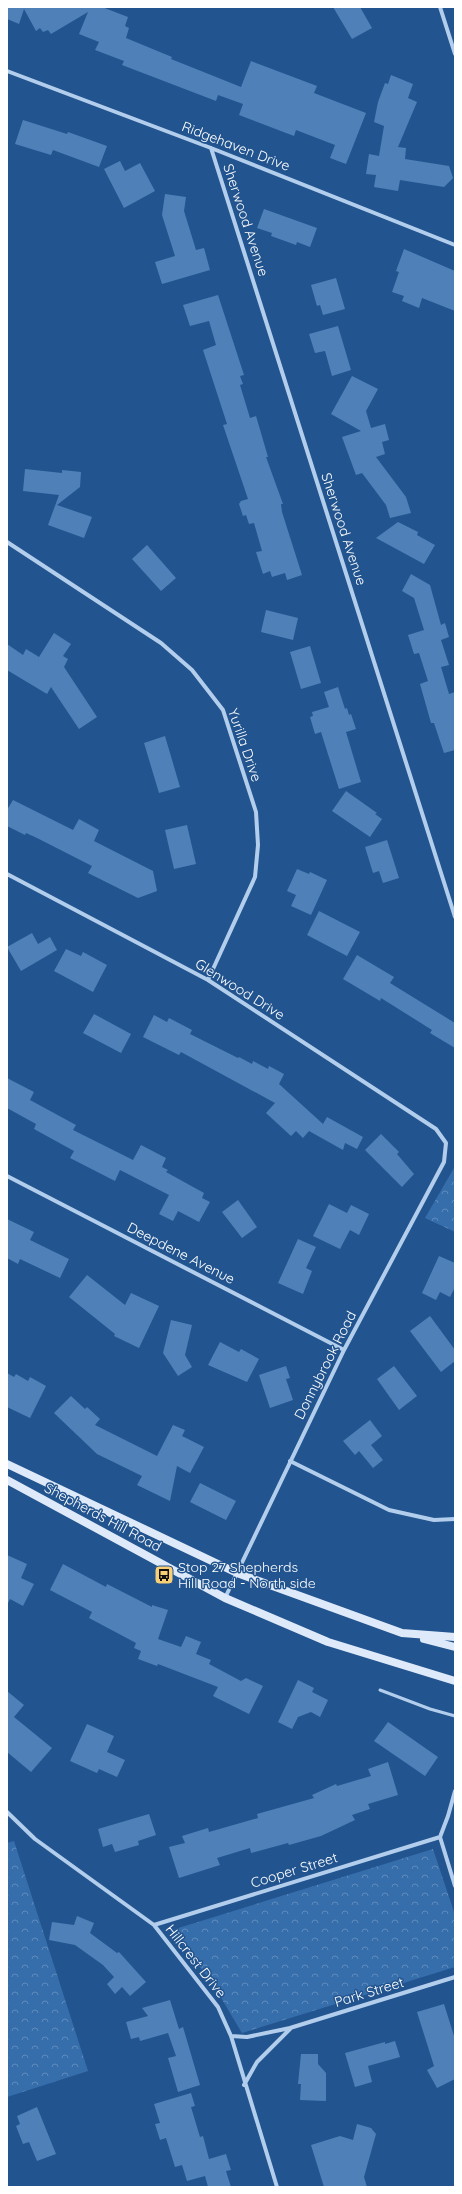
<svg xmlns="http://www.w3.org/2000/svg" width="462" height="2194" viewBox="0 0 462 2194" font-family="Quicksand,sans-serif">
	<defs>
		<pattern id="park-crowns" width="20" height="18" patternUnits="userSpaceOnUse"><rect width="20" height="18" fill="#366eac"/><path d="M2 6a3 3 0 1 1 6 0M12 15a3 3 0 1 1 6 0" fill="none" stroke="#5e8bbd"/></pattern>
	</defs>
	<rect width="100%" height="100%" fill="#22548f"/>
	<path fill="url(#park-crowns)" d="M455 1136V1232L425 1218 454 1168Z
		M14 1841 88 2071 7 2097V1843Z
		M433 1849 455 1915V1967L242 2033 214 1986 172 1930Z"/>
	<path fill="#4f80b8" d="M7 7H102L128 17 125 26 129 28 126 38 172 57 171 59 241 87 251 61 317 86 314 93 366 113 346 164 330 158 335 145 296 130 294 136 239 115 243 104 218 95 216 101 122 65 124 61 95 50 99 42 79 34 88 12 51 34 48 30 43 32 40 28 36 31 24 9 19 24 7 19Z
		M333 7H360L372 28 352 39Z
		M391 75 413 84 408 98 417 102 398 147 406 148 405 159 449 166 453 178 444 187 400 180 398 191 374 187 376 175 366 174 369 154 379 156 384 126 374 122 378 102 385 83 388 84Z
		M23 120 67 134 68 132 107 146 99 167 53 150 51 155 15 144Z
		M120 161 125 171 140 163 155 191 124 208 104 169Z
		M165 194 186 197 184 211 196 250 204 248 210 270 162 284 155 262 175 256 162 215Z
		M264 209 317 228 310 247 297 242 296 245 271 236 272 233 257 228Z
		M404 249 455 271V311L422 298 419 308 402 301 404 296 392 292 399 272 396 271Z
		M336 278 345 309 323 315 320 305 317 306 311 285Z
		M218 295 244 375 240 376 243 384 240 385 250 418 256 416 261 433 268 457H266L283 504H281L282 512 302 575 287 580 285 573 272 577 270 571 263 574 256 552 262 551 254 523 249 524 246 515 243 516 239 504 241 501 248 499 223 425 227 424 203 350 216 345 209 321 190 326 183 305Z
		M338 326 351 370 332 376 325 351 315 353 309 334Z
		M352 376 378 389 366 411 371 428 385 424 389 440 382 442 385 454 376 457 406 497 411 513 390 518 386 505 362 473 356 475 342 437 361 431 331 414Z
		M25 469 62 473V470L81 472 80 487 57 505 92 517 84 538 48 525 59 495 23 491Z
		M398 522 418 532 417 535 435 545 424 564 376 538Z
		M147 545 176 578 161 591 132 559Z
		M411 574 430 585 441 625 445 623 449 637 441 640 449 665 441 667 449 694 455 692V750L444 753 434 723H431L420 684 428 681 419 653 414 654 408 635 424 630 414 598 402 591Z
		M266 610 298 618 293 640 261 632Z
		M54 633 71 644 63 656 68 659 64 667 97 717 79 729 51 687 47 694 7 670V644L23 655 26 649 39 657Z
		M310 646 321 683 301 689 290 652Z
		M338 687 345 709 347 708 349 715 351 714 356 729 346 732 361 782 339 789 321 732 315 734 310 717 313 716 312 712 329 707 324 692Z
		M165 736 180 787 159 793 144 743Z
		M346 791 377 813 375 814 382 819 370 837 332 811Z
		M13 800 73 830 79 819 99 830 94 841 153 871 157 891 138 898 88 873 92 866 37 838 26 833 25 835 7 826V810Z
		M187 825 196 864 174 869 165 830Z
		M387 840 399 878 383 883 379 871 373 873 365 847Z
		M297 869 309 874 310 872 327 880 311 915 291 906 296 895 287 891Z
		M319 911 360 932 347 956 307 935Z
		M32 933 38 944 50 937 57 950 21 971 7 947Z
		M66 949 81 956 83 952 107 965 93 992 54 971Z
		M357 955 394 977 390 983 455 1023V1048L430 1033 432 1030 381 998 380 1001 343 979Z
		M94 1014 131 1034 121 1053 83 1033Z
		M154 1015 167 1022 169 1018 192 1030 190 1034 238 1058 239 1057 252 1064 253 1061 268 1069 269 1066 284 1074 279 1084 323 1124 327 1117 363 1137 357 1149 345 1143 343 1150 309 1131 303 1138 296 1131 291 1136 266 1113 275 1103 181 1052 179 1055 143 1037Z
		M7 1078 34 1092 30 1100 76 1125 73 1130 133 1160 141 1145 166 1158 162 1167 168 1170 166 1172 204 1193 202 1198 210 1202 199 1222 178 1211 173 1221 159 1214 169 1195 120 1170 115 1181 70 1158 74 1151 34 1129 36 1124 7 1108Z
		M381 1134 399 1152 397 1154 414 1174 402 1187 365 1150Z
		M238 1200 257 1227 242 1238 222 1212Z
		M329 1204 347 1213 351 1205 369 1214 359 1235 350 1230 340 1249 313 1236Z
		M7 1219 34 1232 30 1240 69 1259 60 1278 20 1259 18 1264 7 1258Z
		M298 1239 316 1247 306 1268 312 1271 303 1294 278 1283Z
		M439 1256 455 1263V1287L450 1297 440 1292 436 1300 422 1293Z
		M87 1275 125 1305 131 1293 159 1306 139 1348 114 1336 115 1334 69 1297Z
		M430 1316 455 1350V1361L441 1372 410 1331Z
		M171 1320 192 1325 185 1355 192 1367 178 1376 163 1353Z
		M220 1342 239 1352 241 1349 259 1359 247 1382 208 1365Z
		M286 1366 290 1378 286 1379 293 1400 270 1408 259 1375Z
		M394 1366 417 1396 399 1410 377 1379Z
		M7 1373 14 1377 16 1374 28 1381 30 1377 46 1386 30 1418 7 1407Z
		M71 1396 85 1409 87 1407 100 1419 95 1425 157 1456 173 1425 185 1430 182 1436 204 1447 190 1473 177 1466 170 1501 137 1485 142 1476 97 1454 54 1413Z
		M370 1420 382 1436 371 1445 383 1460 373 1468 359 1451 355 1455 343 1441Z
		M200 1483 236 1501 226 1520 190 1502Z
		M7 1555 27 1564 21 1578 34 1584 23 1606 10 1599 7 1605Z
		M63 1564 106 1587 107 1584 152 1607V1605L168 1610 158 1639 181 1647 186 1636 201 1642 196 1654 211 1660 209 1664 241 1681 246 1678 263 1686 249 1714 213 1696 218 1687 158 1664 157 1666 138 1659 141 1651 134 1648 136 1643 89 1618 92 1612 50 1590Z
		M298 1680 314 1688 312 1692 328 1700 320 1717 311 1712 298 1717 292 1729 278 1722Z
		M7 1691 24 1705 14 1717 52 1748 31 1772 7 1752Z
		M388 1722 438 1757 425 1776 374 1741Z
		M87 1724 114 1736 107 1752 125 1760 117 1777 99 1769 97 1773 70 1761Z
		M388 1762 398 1795 368 1804 370 1809 352 1815 355 1820 321 1836 289 1845 288 1843 251 1853 250 1848 217 1858 220 1865 179 1878 169 1847 185 1843 182 1836 208 1828 209 1832 258 1818 257 1814 314 1798 312 1795 336 1784 337 1786 371 1776 368 1769Z
		M149 1814 156 1835 138 1841 139 1845 115 1852 112 1844 103 1847 98 1829Z
		M77 1916 94 1923 90 1933 117 1953 119 1952 146 1982 130 1996 122 1987 115 1994 107 1984 114 1977 103 1965 75 1945 49 1940 52 1922 74 1925Z
		M170 2000 179 2029 183 2027 200 2085 178 2092 168 2058 176 2056 168 2033 140 2041 139 2037 131 2039 126 2022 148 2016 142 2008Z
		M444 2004 455 2039V2079L437 2088 427 2070 434 2066 417 2012Z
		M395 2041 400 2057 368 2066 372 2082 355 2087 345 2053 385 2042V2044Z
		M301 2054H318V2064L326 2073V2101L300 2100 301 2084H298Z
		M191 2093 195 2106 191 2107 200 2137 203 2136 209 2159 226 2154 231 2170 226 2171 231 2187H208L205 2176 187 2181 182 2165 175 2167 166 2138 160 2140 155 2124 160 2123 154 2104Z
		M37 2107 56 2154 37 2161 29 2142 23 2144 16 2126 20 2124 17 2116Z
		M357 2124 371 2128 376 2134 364 2177 367 2187H324L311 2145 340 2136 353 2140Z"/>
	<g fill="none" stroke-linecap="round" stroke-linejoin="round">
		<path stroke="#b2ceec" stroke-width="3" d="M380 1690 430 1709 455 1716"/>
		<path stroke="#b2ceec" stroke-width="4" d="M440 7 455 54
			M7 71 211 148 455 245
			M211 148 455 917
			M7 542 161 643 192 670 223 710 256 812 258 845 255 877 208 980
			M7 874 208 980 436 1129 446 1143 444 1162 344 1350 225 1598
			M7 1176 344 1350
			M290 1461 389 1510 434 1520 455 1519
			M455 1791 448 1816 440 1837 455 1886
			M7 1812 35 1839 154 1925 218 2007 231 2036 277 2187
			M154 1925 440 1837
			M231 2036 247 2037 290 2028 455 1977
			M244 2085 257 2062 290 2029"/>
		<path stroke="#deeaf9" stroke-width="8" d="M7 1464 237 1573 402 1633 455 1637
			M7 1480 225 1598 328 1642 455 1681
			M424 1639 455 1647"/>
	</g>
	<defs>
		<g id="bus-square" transform="scale(1)"><rect x="-9" y="-9" width="18" height="18" rx="4" fill="#f8cf74" stroke="#22548f"/><path d="M-5-6H5V4H4V6H2V4H-2V6H-4V4H-5ZM-3.5-4V0h7V-4ZM-3.5 1.2v1.5H-2V1.2ZM2 1.2v1.5H3.5V1.2Z" fill="#111"/></g>
	</defs>
	<g fill-rule="evenodd">
		<use href="#bus-square" x="164" y="1575"/>
	</g>
	<g text-anchor="middle" dominant-baseline="central" stroke-width="3" stroke-linejoin="round" paint-order="stroke">
		<g font-size="14" fill="#fff" stroke="#22548f">
			<text transform="translate(236 146) rotate(21)">Ridgehaven Drive</text>
			<text transform="translate(246 220) rotate(72)">Sherwood Avenue</text>
			<text transform="translate(344 529) rotate(72)">Sherwood Avenue</text>
			<text transform="translate(245 745) rotate(71)">Yurilla Drive</text>
			<text transform="translate(240 989) rotate(32)">Glenwood Drive</text>
			<text transform="translate(181 1253) rotate(27)">Deepdene Avenue</text>
			<text transform="translate(325 1365) rotate(-63)">Donnybrook Road</text>
			<text transform="translate(103 1517) rotate(28)">Shepherds Hill Road</text>
			<text transform="translate(294 1870) rotate(-17)">Cooper Street</text>
			<text transform="translate(196 1961) rotate(52)">Hillcrest Drive</text>
			<text transform="translate(369 1992) rotate(-17)">Park Street</text>
		</g>
		<g font-size="14" fill="#fff" stroke="#22548f" text-anchor="start">
			<text x="178" y="1567">Stop 27 Shepherds<tspan x="178" dy="16">Hill Road - North side</tspan></text>
		</g>
	</g>
	<rect width="462" height="2194" fill="none" stroke="#ffffff" stroke-width="16"/>
</svg>
